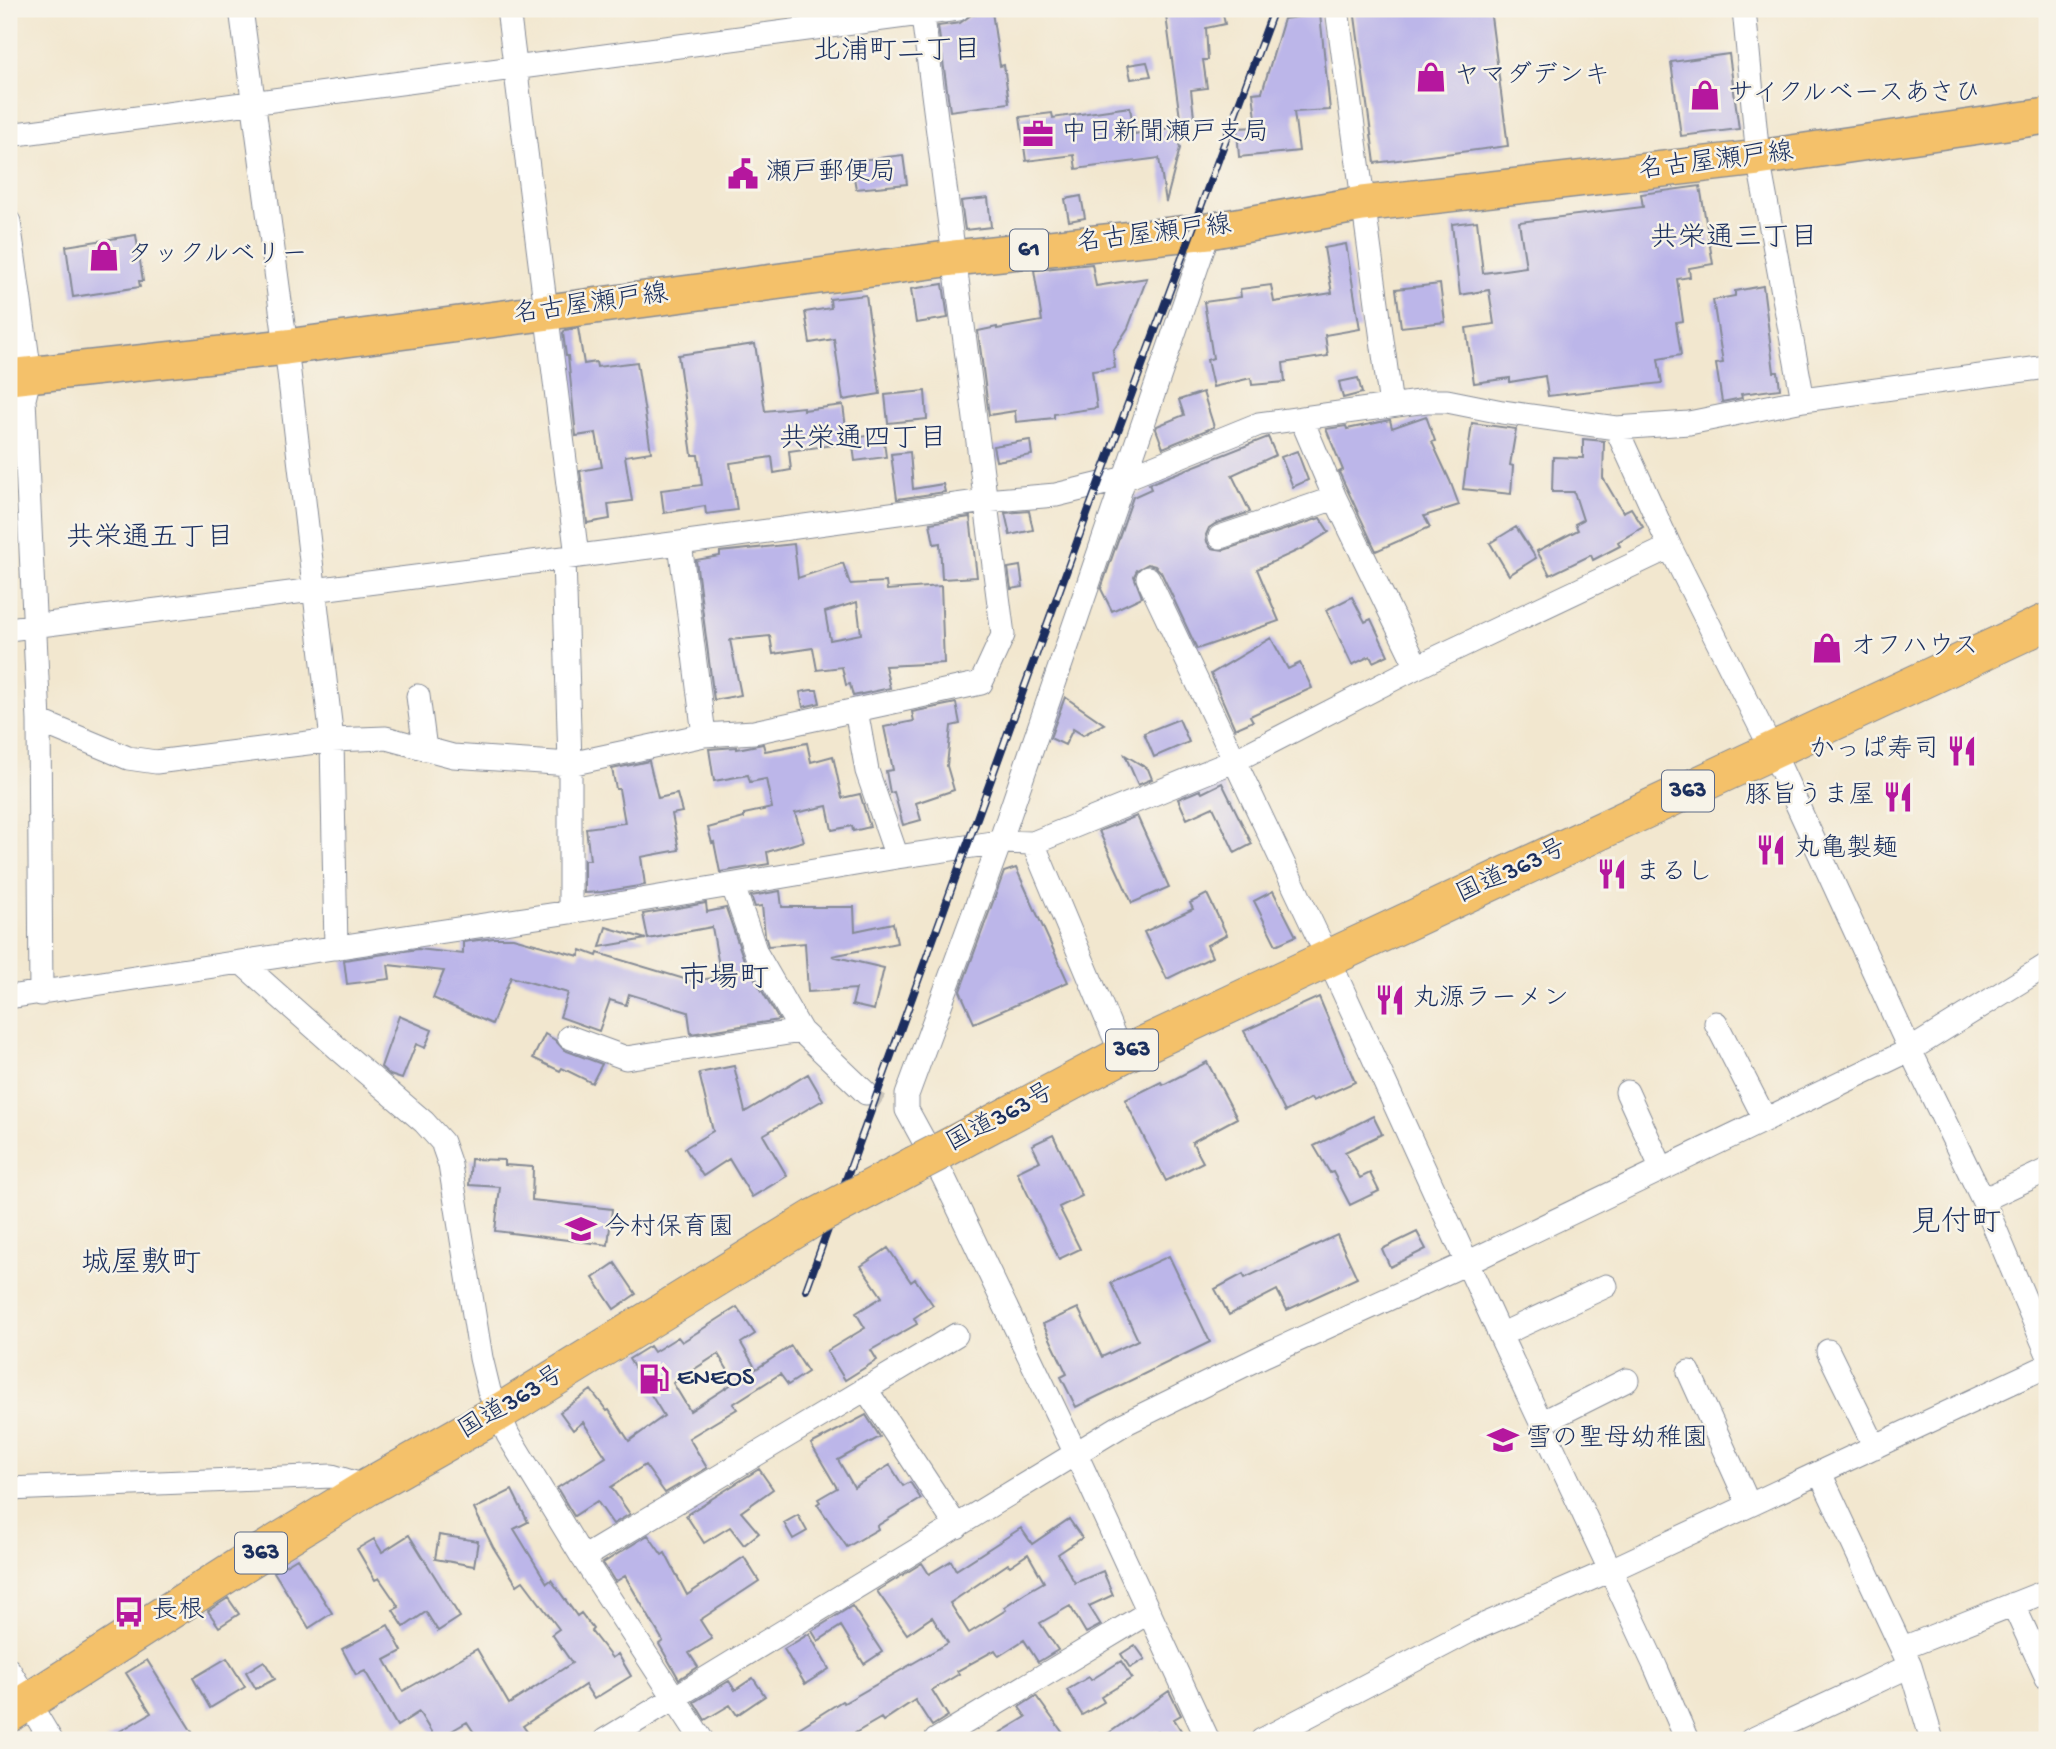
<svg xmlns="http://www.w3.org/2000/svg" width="2056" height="1749" viewBox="0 0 2056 1749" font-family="'Gochi Hand','Klee One',sans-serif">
	<rect width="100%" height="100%" fill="#f7f3e8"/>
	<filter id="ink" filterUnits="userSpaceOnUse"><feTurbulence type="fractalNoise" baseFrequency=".0143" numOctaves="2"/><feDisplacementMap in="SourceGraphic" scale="14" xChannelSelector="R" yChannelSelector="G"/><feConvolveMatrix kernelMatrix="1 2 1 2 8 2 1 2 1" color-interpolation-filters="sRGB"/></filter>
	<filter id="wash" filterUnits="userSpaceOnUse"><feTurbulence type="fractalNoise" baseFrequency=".00686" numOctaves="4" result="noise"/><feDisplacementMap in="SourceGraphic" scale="28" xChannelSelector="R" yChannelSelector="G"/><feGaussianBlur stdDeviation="1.57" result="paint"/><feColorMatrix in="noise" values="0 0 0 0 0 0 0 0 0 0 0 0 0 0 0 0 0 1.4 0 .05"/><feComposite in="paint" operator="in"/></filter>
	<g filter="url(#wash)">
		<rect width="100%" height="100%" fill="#f2e7cf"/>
		<g id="blocks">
			<path fill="#bcb6e9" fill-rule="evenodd" d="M1201 9H1222L1225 24 1206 28 1208 60H1203L1207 88 1191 90 1194 117 1180 118 1166 16 1202 12Z
				M1354 9H1490L1508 146 1375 163Z
				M992 12 1000 66 1004 65 1009 103 950 111 938 26 960 23 971 15Z
				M1320 14 1330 110 1294 112 1299 151 1239 157 1237 128 1257 127 1253 93 1262 92 1284 19Z
				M1729 54 1739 129 1681 136 1671 62Z
				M1147 62 1151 76 1131 79 1128 65Z
				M1130 107 1134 134 1175 127 1180 148 1166 202 1159 158 1076 169 1074 155 1026 161 1020 117 1052 113 1053 118Z
				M903 155 907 184 856 189 851 161Z
				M1700 186 1713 264 1689 268 1690 277 1677 279 1683 321 1676 322 1681 355 1658 359 1662 383 1548 396 1545 376 1510 382V378L1474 383 1466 328 1494 324 1489 290 1460 295 1452 224 1477 221 1483 273 1526 267 1519 222 1643 207 1641 194Z
				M1081 196 1085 218 1069 221 1065 199Z
				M988 198 991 227 965 230 961 201Z
				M136 235 143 281H139L140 287 73 297 66 246Z
				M1346 244 1360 329 1325 335 1328 356 1283 363 1285 382 1252 385 1251 378 1213 387 1207 360 1213 358 1204 302 1241 297 1240 289 1271 285 1274 302 1332 293 1324 248Z
				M1092 264 1096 286 1147 278 1128 328 1113 351 1115 368 1092 371 1097 408 1054 414V418L1016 422 1015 411 989 415 978 331 997 327V329L1042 321 1034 270Z
				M943 284 948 318 916 323 911 289Z
				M1440 284 1445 322 1401 327 1396 289Z
				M1763 286 1774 372H1778L1780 389 1741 394 1742 398 1722 402 1716 364 1723 363 1713 300 1735 296V291Z
				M866 295 880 394 843 400 834 339 810 343 805 312 831 308 830 299Z
				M578 328 584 364 596 362 597 367 637 362 651 452 625 456 632 501 608 504 610 519 587 523 580 471 602 467 596 433 576 436 568 356H566L563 333 565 330Z
				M755 344 765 411 803 407V410L843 405 848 443 789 451 791 470 774 473 772 457 730 463 737 510 706 514 705 506 664 513 661 490 702 485 698 455H692L678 355Z
				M1358 378 1362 393 1343 398 1339 382Z
				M925 391 927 419 888 423 885 395Z
				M1203 392 1214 427 1163 448 1156 429 1157 426 1184 415 1179 400Z
				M1426 416 1435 441 1432 442 1450 481 1459 505 1424 516 1430 527 1376 551 1339 472 1343 470 1326 429 1346 426 1347 429 1390 420 1392 428Z
				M1472 423 1516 429 1510 465 1513 466 1511 494 1463 489Z
				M883 434 886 457 855 461 852 438Z
				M1268 437 1276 455 1232 475 1250 512 1215 524 1209 528 1206 535 1207 542 1211 548 1224 550 1320 518 1329 532 1301 549 1257 569 1279 621 1197 649 1161 572 1155 566 1148 564 1137 570 1134 576 1142 597 1112 611 1101 589 1133 497 1151 489 1149 484Z
				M1583 439 1604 441 1603 478 1623 512 1631 508 1643 527 1618 542 1620 546 1593 560 1591 555 1550 575 1537 551 1578 530 1575 524 1583 520 1574 492H1552L1553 457 1583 458Z
				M1030 440 1032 455 996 461 993 446Z
				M1297 451 1308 480 1293 487 1281 457Z
				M910 452 913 489 943 484 945 492 897 499 891 454Z
				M1029 511 1033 530 1010 535 1005 513Z
				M970 517 977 577 942 579 940 543 934 544 930 523Z
				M1516 527 1536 558 1509 575 1490 543Z
				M794 544 798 578 843 563 850 584 886 582 887 590 941 586 944 663 885 666 890 688 853 696 850 684 846 685 842 667 817 670 813 648 773 654 770 636 730 640 741 695 714 700 696 560 720 556V552ZM857 602 861 634 830 640 825 612Z
				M1020 566 1023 587 1011 589 1008 568Z
				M1352 597 1365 622 1371 619 1388 655 1373 662 1370 656 1352 665 1326 610Z
				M1271 638 1288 669 1300 663 1312 688 1250 716 1253 721 1235 729 1211 674Z
				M811 690H817L820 703 803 707 800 692Z
				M1065 697 1104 724 1083 735 1073 729 1065 745 1050 738Z
				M956 703 960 724 951 726 947 766 954 790 916 803 921 820 903 825 894 792 890 793 886 771 893 770 884 727 914 721 912 712Z
				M1179 719 1189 742 1154 757 1144 733Z
				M807 743 811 762 833 756 842 798 860 794 870 827 853 831 852 826 832 830 827 806 795 813 804 841 767 852 769 864 720 872 714 842 712 843 708 828 744 818V814L772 808 766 779 750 782 748 775 714 781 709 749 737 747V749L763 744 765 751Z
				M1125 755 1148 769 1152 779 1138 785Z
				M649 761 658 798 677 794 682 812 672 814 679 850 641 857 645 885 602 892 584 893V860H590L586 828 625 823 619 789H616L612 769Z
				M1222 783 1252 844 1235 853 1213 807 1187 819 1178 799 1200 790 1202 793Z
				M1137 816 1169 887 1132 903 1099 831Z
				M1016 868 1068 982 974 1023 960 991 1004 872Z
				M780 891 782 907H854L855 931 893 923 897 943 832 956 884 968 874 1010 852 1005 856 989 808 992 805 943 768 946 765 935 762 906 755 907 751 896Z
				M1273 891 1296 936 1276 945 1254 901Z
				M1207 894 1227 935 1207 945 1212 957 1167 979 1144 932 1193 909 1190 903Z
				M706 903 707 912 726 908 744 960 779 1020 691 1034 688 1012 629 994 626 1005 610 1000 599 1031 560 1017 568 993 511 977 492 1024 433 998 444 971 388 965 390 979 347 984 344 960 418 949 463 954V942L494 938H513L579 956 581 950 597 956 598 953 691 981 721 977 712 927 648 939 643 914Z
				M606 927 646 939 600 947Z
				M1319 997 1355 1082 1313 1101 1311 1098 1285 1112 1244 1031Z
				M399 1016 432 1030 425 1048 416 1044 402 1079 390 1075 381 1067Z
				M545 1034 555 1040 564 1050 602 1064 592 1083 562 1068 560 1071 533 1058Z
				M1207 1062 1237 1118 1192 1142 1203 1162 1166 1181 1125 1100 1161 1082 1163 1085Z
				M734 1066 745 1112 808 1074 823 1100 763 1135 787 1176 752 1197 729 1159 703 1176 685 1148 713 1131 699 1073Z
				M1373 1116 1382 1134 1345 1152 1360 1178 1370 1173 1379 1191 1350 1205 1333 1172 1330 1173 1314 1146Z
				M1053 1135 1082 1196 1059 1207 1080 1249 1059 1259 1017 1172 1040 1161 1032 1145Z
				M471 1159 504 1160V1165L533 1167 532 1200 612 1209 608 1245 495 1231 500 1187 469 1185Z
				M1417 1232 1426 1249 1390 1267 1382 1249Z
				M1337 1235 1357 1278 1287 1310 1277 1290 1229 1315 1215 1289 1243 1274 1245 1278Z
				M888 1248 911 1282 915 1279 933 1305 914 1318 917 1324 871 1350 877 1360 845 1380 827 1351 865 1328 856 1313 882 1297 861 1266Z
				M1169 1256 1210 1342 1076 1407 1061 1377 1067 1374 1043 1324 1078 1308 1102 1357 1138 1340 1111 1283Z
				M615 1263 636 1294 614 1309 593 1278Z
				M737 1307 755 1334 741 1343 756 1369 791 1346 808 1372 788 1385 780 1374 733 1404 737 1409 689 1438 707 1468 665 1493 645 1465 611 1487 630 1514 613 1524 597 1501 574 1516 557 1488 606 1457 583 1422 573 1430 560 1412 591 1390 607 1411 609 1410 629 1441 664 1416 629 1359 650 1346 654 1352 678 1337 682 1342ZM718 1354 735 1382 690 1411 673 1383Z
				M866 1415 880 1437 838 1460 854 1487 890 1465 903 1486 910 1482 921 1499 877 1526 878 1529 847 1547 817 1504 820 1502 818 1499 837 1488 811 1444Z
				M759 1469 773 1489 741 1512 759 1533 744 1545 730 1527 704 1543 686 1515Z
				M512 1490 528 1522 514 1529 547 1583 551 1580 577 1616 581 1613 593 1629 591 1631 612 1658 618 1654 631 1676 594 1699 585 1685 523 1726 533 1740H479L467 1722 436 1740 419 1712 397 1726 365 1671 356 1675 342 1649 388 1625 402 1651 385 1660 403 1691 477 1649 509 1704 572 1663 552 1634 559 1629 523 1581 517 1585 493 1547 474 1509Z
				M798 1515 807 1531 793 1539 784 1523Z
				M1069 1519 1082 1538 1058 1554 1075 1583 1103 1571 1113 1595 1089 1606 1101 1625 1086 1633 1070 1606 1040 1623 1058 1650 1038 1662 1024 1640 999 1656 995 1650 957 1671 959 1674 932 1690 948 1716 932 1726 915 1700 883 1721 881 1718 843 1740H780L842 1701 844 1703 948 1643 932 1617 907 1634 877 1591 922 1563 929 1574 951 1561 956 1570 1021 1528 1032 1544ZM1028 1554 1044 1582 1025 1593 1004 1607 1006 1610 969 1633 950 1603 1008 1564 1010 1566Z
				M409 1535 460 1617 438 1631 426 1612 404 1627 393 1610 399 1607 379 1578 375 1580 357 1549 374 1539 382 1552Z
				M439 1535 478 1541 474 1566 435 1559Z
				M648 1535 662 1555 665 1553 687 1595 744 1557 759 1581 700 1620 712 1639 689 1653 698 1667 679 1679 659 1644 663 1641 625 1576 615 1582 603 1563Z
				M297 1558 332 1613 309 1628 274 1572Z
				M228 1598 239 1614 219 1627 208 1611Z
				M852 1606 882 1652 864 1664 841 1626 818 1641 812 1631Z
				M809 1634 829 1669 805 1684 784 1649Z
				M1135 1645 1145 1659 1130 1668 1121 1654Z
				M227 1658 245 1687 210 1708 193 1678Z
				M147 1660 197 1740H105L151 1713 126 1673Z
				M264 1661 275 1679 256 1689 246 1672Z
				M1121 1661 1132 1678 1101 1697 1104 1702 1082 1715 1067 1690 1089 1677 1091 1680Z
				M753 1678 765 1696 737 1715 730 1705 705 1720 694 1702 729 1681 735 1690Z
				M1169 1691 1181 1715 1174 1719 1187 1740H1164L1158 1731 1143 1740H1099Z
				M1036 1696 1068 1740H988L1026 1717 1019 1707Z"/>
		</g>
	</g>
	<g filter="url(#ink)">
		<use href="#blocks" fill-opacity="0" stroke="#868b96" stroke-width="2"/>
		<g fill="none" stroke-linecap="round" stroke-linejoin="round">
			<path stroke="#c7c2b8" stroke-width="18" stroke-dasharray="18 9" stroke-linecap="butt" d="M866 1093 887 1107"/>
			<g stroke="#868b96" stroke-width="25">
				<path id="minor" d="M241 9 286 347 332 740 336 948
					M508 9 577 556
					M1337 9 1391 406
					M1744 9 1758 158 1803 400
					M9 135 958 9
					M9 222 30 374 24 399 39 721 41 994
					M1301 418 1335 498 1417 667
					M1616 428 1670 547 1773 752 1910 1050 1983 1200 2047 1352
					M1220 537 1335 498
					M680 543 704 735
					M564 558 570 764V912
					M1148 578 1328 958 1500 1335 1656 1668 1687 1740
					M9 629 680 543 985 501 1056 495 1126 478 1259 424 1426 401H1447L1502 412 1616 428 1689 423 1803 400 2047 367
					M418 696 425 749
					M856 710 867 771 897 857
					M39 721 128 758 156 762 332 740 386 738 453 756 570 764 704 735 754 732 981 683 1003 635 922 9
					M1033 843 1122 1055
					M733 886 756 953 801 1031 866 1093
					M242 963 342 1052 424 1122 442 1142 450 1165 481 1358 489 1391 508 1435 583 1558 702 1740
					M9 997 570 912 897 857 1000 842 1033 843 1234 761 1417 667 1670 547
					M1716 1023 1765 1119
					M569 1037 626 1058 801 1031
					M1627 1092 1662 1169
					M1983 1200 2047 1170
					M1500 1335 1606 1286
					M1828 1351 1875 1447
					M1689 1372 1749 1505
					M865 1388 957 1527
					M1541 1423 1627 1380
					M9 1489 332 1476 368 1487
					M583 1558 956 1335
					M2013 1604 2047 1678
					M1903 1648 2047 1591
					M1910 1666 1932 1740
					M9 1670 51 1740
					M605 1740 1124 1424 1265 1355 1467 1263 1910 1050 2047 965
					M936 1740 1149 1612
					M1208 1740 1076 1454 944 1178 907 1110V1095L1000 842 1209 231
					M1262 1740 1470 1631 1611 1570 2047 1366
					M1751 1740 1910 1666 1820 1473"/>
			</g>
			<g stroke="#868b96" stroke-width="38">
				<path id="primary" d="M9 377 286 347 954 258 1209 231 1362 204 1758 158 2047 116"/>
			</g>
			<g stroke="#868b96" stroke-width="39">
				<path id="trunk" d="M941 1151 1122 1055 2047 622
					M867 1190 914 1165
					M9 1714 249 1560 368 1487 498 1413 814 1218"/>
			</g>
			<use href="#minor" stroke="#fff" stroke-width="23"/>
			<use href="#primary" stroke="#f4c16a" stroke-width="35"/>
			<use href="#trunk" stroke="#f4c16a" stroke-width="37"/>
			<g stroke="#1b2f5e" stroke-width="8">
				<path id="rail" d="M806 1290 1089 509 1274 9"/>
			</g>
			<use href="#rail" stroke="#f7f3e8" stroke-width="5" stroke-dasharray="16" stroke-linecap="butt"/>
			<g stroke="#868b96" stroke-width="39" stroke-linecap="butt">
				<path id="trunk-bridge" d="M914 1165 941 1151
					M814 1218 867 1190"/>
			</g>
			<use href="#trunk-bridge" stroke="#f4c16a" stroke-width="37"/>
		</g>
	</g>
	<defs>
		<g id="shop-bare" transform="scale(2.415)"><path d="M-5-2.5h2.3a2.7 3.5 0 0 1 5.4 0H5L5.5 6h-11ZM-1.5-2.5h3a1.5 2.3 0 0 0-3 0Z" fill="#b5179e" stroke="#f7f3e8" stroke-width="2.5" paint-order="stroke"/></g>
		<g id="office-bare" transform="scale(2.415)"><path d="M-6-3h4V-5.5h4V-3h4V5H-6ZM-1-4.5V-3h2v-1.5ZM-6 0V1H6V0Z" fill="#b5179e" stroke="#f7f3e8" stroke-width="2.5" paint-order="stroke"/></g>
		<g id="civic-bare" transform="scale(2.415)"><path d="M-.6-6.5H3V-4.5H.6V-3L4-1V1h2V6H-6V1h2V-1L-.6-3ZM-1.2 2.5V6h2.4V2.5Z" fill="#b5179e" stroke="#f7f3e8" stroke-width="2.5" paint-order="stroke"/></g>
		<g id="restaurant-bare" transform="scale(2.415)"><path d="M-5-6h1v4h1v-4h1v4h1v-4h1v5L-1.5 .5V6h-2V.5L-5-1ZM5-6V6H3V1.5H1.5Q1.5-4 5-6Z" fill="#b5179e" stroke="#f7f3e8" stroke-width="2.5" paint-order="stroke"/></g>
		<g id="school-bare" transform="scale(2.415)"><path d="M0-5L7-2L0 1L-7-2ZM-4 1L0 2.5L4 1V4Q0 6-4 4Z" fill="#b5179e" stroke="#f7f3e8" stroke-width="2.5" paint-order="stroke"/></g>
		<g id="fuel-bare" transform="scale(2.415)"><path d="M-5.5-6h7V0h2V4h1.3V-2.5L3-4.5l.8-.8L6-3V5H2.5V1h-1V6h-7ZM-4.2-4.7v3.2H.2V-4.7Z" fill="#b5179e" stroke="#f7f3e8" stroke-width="2.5" paint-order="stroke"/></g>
		<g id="bus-bare" transform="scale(2.415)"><path d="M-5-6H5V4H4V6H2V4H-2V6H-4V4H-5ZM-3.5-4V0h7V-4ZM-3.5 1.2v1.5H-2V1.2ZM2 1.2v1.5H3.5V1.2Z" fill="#b5179e" stroke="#f7f3e8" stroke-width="2.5" paint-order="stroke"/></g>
	</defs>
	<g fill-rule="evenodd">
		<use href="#shop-bare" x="1431" y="77"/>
		<use href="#shop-bare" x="1705" y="95"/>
		<use href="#office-bare" x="1038" y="134"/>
		<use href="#civic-bare" x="743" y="174"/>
		<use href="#shop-bare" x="104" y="256"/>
		<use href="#shop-bare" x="1827" y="648"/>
		<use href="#restaurant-bare" x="1962" y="751"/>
		<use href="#restaurant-bare" x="1898" y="797"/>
		<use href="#restaurant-bare" x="1771" y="850"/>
		<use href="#restaurant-bare" x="1612" y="874"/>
		<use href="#restaurant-bare" x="1390" y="1000"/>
		<use href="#school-bare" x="581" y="1229"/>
		<use href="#fuel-bare" x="654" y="1379"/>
		<use href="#school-bare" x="1503" y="1440"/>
		<use href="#bus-bare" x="129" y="1612"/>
	</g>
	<g text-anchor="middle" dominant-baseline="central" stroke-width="5" stroke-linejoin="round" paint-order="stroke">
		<g fill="#f7f3e8" stroke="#5d6a87" stroke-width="2">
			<rect x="1010" y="229.5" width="38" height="41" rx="5"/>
			<rect x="1662" y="770.5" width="52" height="41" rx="5"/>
			<rect x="1106" y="1029.5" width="52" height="41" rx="5"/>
			<rect x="235" y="1532.5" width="52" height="41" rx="5"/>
		</g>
		<g font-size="24" font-weight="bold" fill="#1b2f5e">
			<text x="1029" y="250">61</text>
			<text x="1688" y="791">363</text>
			<text x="1132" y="1050">363</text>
			<text x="261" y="1553">363</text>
		</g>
		<g font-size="26" fill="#1b2f5e" stroke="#f7f3e8" text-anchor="start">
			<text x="1454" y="77">ヤマダデンキ</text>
			<text x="1728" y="95">サイクルベースあさひ</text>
			<text x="1061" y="134">中日新聞瀬戸支局</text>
			<text x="766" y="174">瀬戸郵便局</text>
			<text x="127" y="256">タックルベリー</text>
			<text x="1850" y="648">オフハウス</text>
			<text x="1939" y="751" text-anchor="end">かっぱ寿司</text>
			<text x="1875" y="797" text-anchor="end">豚旨うま屋</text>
			<text x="1794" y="850">丸亀製麺</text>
			<text x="1635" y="874">まるし</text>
			<text x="1413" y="1000">丸源ラーメン</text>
			<text x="604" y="1229">今村保育園</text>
			<text x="677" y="1379">ENEOS</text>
			<text x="1526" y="1440">雪の聖母幼稚園</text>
			<text x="152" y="1612">長根</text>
		</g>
		<g font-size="26" fill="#1b2f5e" stroke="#f7f3e8">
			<text transform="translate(1716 163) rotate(-7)">名古屋瀬戸線</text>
			<text transform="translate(1154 236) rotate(-7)">名古屋瀬戸線</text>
			<text transform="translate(591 306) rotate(-8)">名古屋瀬戸線</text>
			<text transform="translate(1512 873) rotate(-25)">国道363号</text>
			<text transform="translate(1001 1119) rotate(-28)">国道363号</text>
			<text transform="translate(512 1404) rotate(-31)">国道363号</text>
		</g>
		<g font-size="28" fill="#1b2f5e" stroke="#f7f3e8">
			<text x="897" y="52">北浦町二丁目</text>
			<text x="1734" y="239">共栄通三丁目</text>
			<text x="863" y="440">共栄通四丁目</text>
			<text x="150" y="539">共栄通五丁目</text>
		</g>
		<g font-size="30" fill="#1b2f5e" stroke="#f7f3e8">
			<text x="724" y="980">市場町</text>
			<text x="1956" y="1224">見付町</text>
			<text x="141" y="1265">城屋敷町</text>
		</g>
	</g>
	<rect width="2056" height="1749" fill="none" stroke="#f7f3e8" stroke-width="35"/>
</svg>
